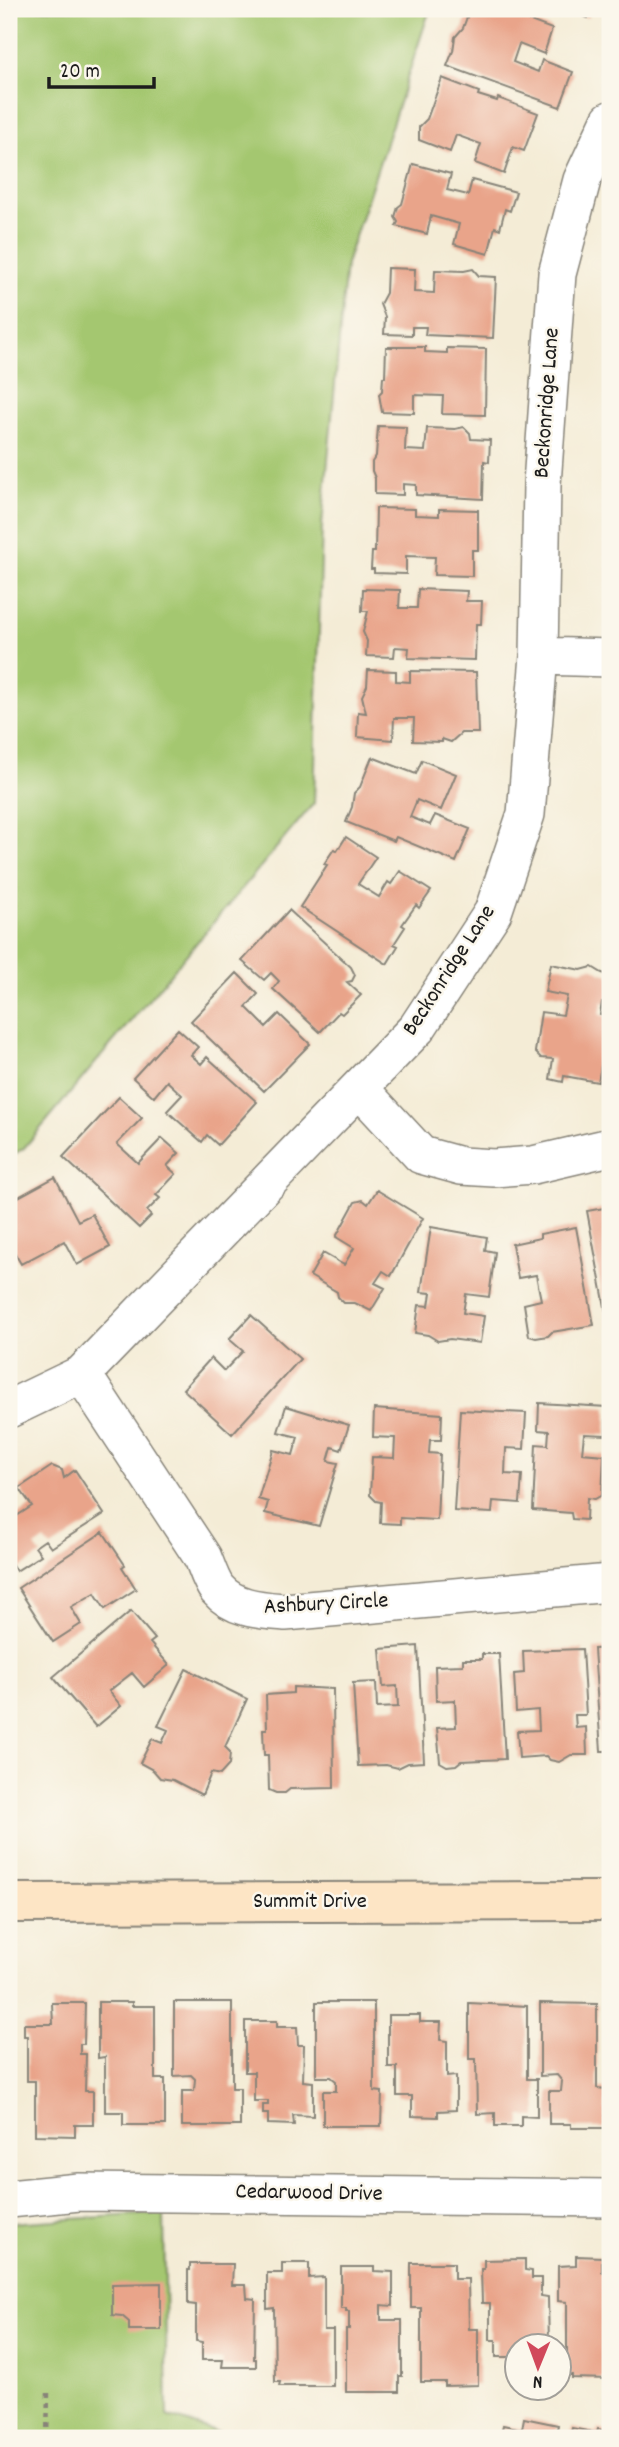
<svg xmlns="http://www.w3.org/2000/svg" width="619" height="2447" viewBox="0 0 619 2447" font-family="Dekko,sans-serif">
	<rect width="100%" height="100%" fill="#fbf7ec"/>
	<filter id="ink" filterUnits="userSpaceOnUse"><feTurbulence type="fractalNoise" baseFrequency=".0143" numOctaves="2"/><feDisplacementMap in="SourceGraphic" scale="14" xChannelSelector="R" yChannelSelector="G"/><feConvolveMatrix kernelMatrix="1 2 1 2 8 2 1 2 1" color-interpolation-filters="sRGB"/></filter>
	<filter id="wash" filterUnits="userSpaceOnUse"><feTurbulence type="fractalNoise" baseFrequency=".00686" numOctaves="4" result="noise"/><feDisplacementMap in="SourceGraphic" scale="28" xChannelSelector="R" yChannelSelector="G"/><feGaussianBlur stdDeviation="1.57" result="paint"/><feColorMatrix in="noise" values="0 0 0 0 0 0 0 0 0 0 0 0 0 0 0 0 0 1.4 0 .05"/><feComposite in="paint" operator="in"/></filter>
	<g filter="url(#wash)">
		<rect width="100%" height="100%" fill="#f4ecd6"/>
		<path fill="#a4c770" stroke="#607246" stroke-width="2" d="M9 9H430L346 264 322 525 314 803 24 1148 9 1157Z
			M164 2213 167 2416 234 2438H9V2223Z"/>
		<g id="blocks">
			<path fill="#e9a48a" d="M470 9H498L552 29 544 54 519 44 513 62 538 72 542 60 573 72 560 107 447 66 453 51 455 37 463 28Z
				M562 9H591L588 18Z
				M442 78 479 92 478 95 497 101 498 98 538 113 524 151 513 147 504 174 475 163 481 144 456 135 450 152 419 140V127L427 119Z
				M413 164 451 174 447 190 468 195 472 180 516 192 510 211 505 209 500 229 495 227 488 254 454 244 459 224 431 216 427 234 396 226 398 222 395 217 398 207 402 204Z
				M387 268 415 269 414 292 434 293 435 270 464 271 473 269 479 276 496 277 493 338 425 335 426 327H412V335L384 334 385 317 380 304 386 293Z
				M386 347H425V352L447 353V348L486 349 485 415 442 414 443 396 414 395V413L382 412 379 394 382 391 383 377H385Z
				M378 426 406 427 405 450 425 451 427 428 455 429 464 427 470 433 471 439 490 440 489 462 484 461 483 499 416 495V485L403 484V495L375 494V478L372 471V462L376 456Z
				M376 508 415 509V515L439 516V509L478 510V550H472V576L434 575 435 557 406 556V574L374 573V569H371L372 552H375Z
				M363 589 400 590 399 608H417L418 589 467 591 466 601H482L481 624H476L475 660 408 658 409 648 395 647 394 657 366 656 367 641 363 632 368 611H362Z
				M368 670 396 671V681L410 682V671L476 672 478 733H461L451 742 442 739V742L413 741 414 718H394L393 740 357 737 358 712 366 713 362 696 367 686Z
				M372 757 416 774 422 760 456 774 441 810 417 800 410 817 430 825 435 815 470 829 456 862 396 837 394 841 346 822 352 807 354 793 360 787Z
				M346 837 376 857 358 884 379 897 388 882 391 884 400 871 431 891 419 908 416 905 402 925 405 927 394 944 398 946 387 964 300 907 327 865 324 864 334 849 337 851Z
				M289 910 351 967 355 975 352 981 347 982 361 995 342 1014 339 1012 320 1032 273 989 279 981 271 973 264 980 242 961Z
				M551 964 581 970 592 967 602 973 610 975V1003L602 1002 600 1015 610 1017 598 1082 564 1076 563 1082 550 1079 553 1059 541 1058 535 1052 541 1012 563 1015 567 996 545 992Z
				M237 973 258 994 246 1007 266 1027 279 1014 310 1044 264 1091 191 1021Z
				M178 1029 198 1047 191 1055 201 1064 207 1057 257 1102 218 1145 207 1135 202 1142 167 1111 182 1095 167 1081 154 1097 133 1078Z
				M119 1097 142 1118 117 1144 138 1163 162 1138 179 1153 167 1166 176 1174 156 1195 160 1198 147 1211 151 1216 139 1228 63 1157Z
				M55 1177 78 1221 92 1214 110 1247 77 1265 64 1241 21 1264 9 1243V1202Z
				M377 1190 423 1218 391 1276 383 1271 375 1283 385 1288 371 1311 355 1303H344L338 1297 337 1292 310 1276 323 1253 344 1265 354 1248 336 1237 355 1202 363 1200 368 1204Z
				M610 1207V1328H609L587 1211Z
				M431 1227 487 1237 485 1250 495 1252 489 1297 466 1294 463 1313 484 1316 480 1343 450 1339 438 1341 428 1335 415 1333 419 1305 429 1306 431 1293 421 1292Z
				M576 1227 594 1325 552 1332 548 1336 536 1338 529 1336 524 1304 541 1300 536 1275 518 1278 512 1244 540 1238V1234Z
				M251 1315 300 1359 232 1434 183 1389 211 1358 224 1371 243 1351 229 1339Z
				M539 1403 607 1407 606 1435 584 1434 582 1453 604 1455 602 1495 595 1499 587 1498 586 1520 572 1519 571 1513 533 1510 536 1444 548 1445 549 1431 538 1430Z
				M286 1406 349 1425 341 1450 332 1447 328 1461 338 1463 319 1526 265 1513 268 1502 258 1499 273 1450 293 1455 298 1437 278 1432Z
				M374 1409 442 1414 441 1440H430L429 1453 440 1454 437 1520 400 1518V1524L380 1523 381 1502 376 1501 370 1495 372 1457 394 1458 395 1438 373 1437Z
				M460 1410 526 1413 524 1449 506 1448 505 1474 522 1475 520 1503 493 1501 492 1513 454 1511Z
				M52 1466 62 1470 64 1478 75 1470 104 1514 51 1548 45 1540 35 1547 41 1555 16 1571 9 1560V1507L15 1517 32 1506 19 1488Z
				M103 1532 125 1565 122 1567 136 1589 105 1609 95 1593 71 1607 81 1624 53 1642 18 1588Z
				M131 1611 155 1639 150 1643 169 1665 144 1687 132 1673 109 1691 121 1706 96 1727 53 1677Z
				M418 1646 424 1762 408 1763 398 1768 386 1765 358 1766 353 1683 376 1682 377 1708 398 1707 397 1686 383 1687 380 1649Z
				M610 1648V1751H601L594 1649Z
				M582 1649 586 1715H575L576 1728 586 1727 587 1755H571L559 1762 550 1760 546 1756 519 1758 517 1731 539 1730 538 1710 516 1712 514 1674 524 1673 523 1651Z
				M482 1654H499L505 1759 461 1761 456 1765 447 1766 440 1762 437 1728 456 1727 455 1700 436 1701 435 1666 463 1665V1659H482Z
				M186 1669 247 1699 225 1747 230 1752 229 1765 220 1775 211 1773 202 1795 173 1780 160 1778 153 1770 140 1763 152 1739 162 1743 168 1730 158 1726Z
				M293 1687 333 1689 334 1788 290 1789 285 1793H276L269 1790 268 1755H264L263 1729H267L266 1695 293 1693Z
				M98 2002H132V2006H155V2079H165V2125H123V2112H105V2057L98 2058Z
				M174 2002H232V2088H240V2126H182V2091H194L195 2079 191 2075 174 2076Z
				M316 2002H374V2091L382 2092 381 2126H323V2091H336V2081L331 2077H316Z
				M52 2003H85L84 2044H80V2054H86L85 2091H93V2125H75V2136L35 2135V2081H27V2036H24V2024H53Z
				M469 2003 527 2006V2079H537V2117L521 2116V2126H495V2113L477 2114 476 2059H469Z
				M540 2003 597 2004V2088L606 2089 605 2128H571V2124H549V2091H561L562 2081 557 2075 540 2076Z
				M388 2015H420V2022H441L440 2040 447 2041V2077L456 2076V2110L438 2111V2117L412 2116V2096H397V2067H388Z
				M245 2021H277V2027H297L298 2045H304L303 2081 313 2082V2116L293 2115 294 2125 268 2124V2114H263V2105H268V2101H254V2072H245Z
				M576 2256 602 2257V2272H610V2379L572 2378V2375H567V2302L558 2301V2266L576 2265Z
				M525 2259V2270L532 2271V2278H541V2296L548 2297 549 2346H518V2357H496V2340H490V2303H482L481 2269H484V2260Z
				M282 2263H309V2278L324 2277V2330H333V2386H279L280 2382H275L274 2308 267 2309V2273H282Z
				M411 2263H454V2279H468L469 2329H478V2385L445 2386V2382H421V2308H411Z
				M190 2264H233L232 2285H246L247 2298 255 2299 254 2359H256V2367H222L223 2360H202V2342L196 2341V2305L188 2304V2270H190Z
				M341 2267H374V2271L393 2272V2306L381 2305V2320H402V2376H399V2392H346V2329H349V2311H346V2308H341Z
				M161 2283V2330H129V2322L122 2316 112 2315V2284Z
				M524 2418 558 2425 555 2438H500L503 2425 522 2429Z
				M572 2428 597 2433 598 2429 610 2432V2438H570Z"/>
		</g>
	</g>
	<g filter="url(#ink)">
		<use href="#blocks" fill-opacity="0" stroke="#888479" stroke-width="2"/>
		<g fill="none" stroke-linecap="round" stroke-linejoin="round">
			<g stroke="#888479" stroke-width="40">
				<path id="street" d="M539 656 610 658
					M359 1088 421 1155 461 1166 494 1168 533 1165 610 1147
					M82 1374 203 1558C207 1568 211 1581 217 1589 234 1609 261 1610 285 1612L610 1583
					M9 1409 82 1374 417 1028 493 912 526 814 539 656 542 484 557 274 582 180 610 120
					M9 2199 79 2192 610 2198"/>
			</g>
			<g stroke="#888479" stroke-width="42">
				<path id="secondary" d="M9 1903 610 1901"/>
			</g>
			<path stroke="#888479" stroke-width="4.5" stroke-dasharray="5 5" stroke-linecap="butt" d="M47 2438 48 2392"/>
			<use href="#street" stroke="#fff" stroke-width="37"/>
			<use href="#secondary" stroke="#fde5c5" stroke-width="38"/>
		</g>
	</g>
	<g text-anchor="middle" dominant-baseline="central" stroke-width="5" stroke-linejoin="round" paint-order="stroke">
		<g font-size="23" fill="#1c1c1c" stroke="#fbf7ec">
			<text transform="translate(548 403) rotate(-86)">Beckonridge Lane</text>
			<text transform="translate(450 971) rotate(-57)">Beckonridge Lane</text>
			<text transform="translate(326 1605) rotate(-3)">Ashbury Circle</text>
			<text x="310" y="1902">Summit Drive</text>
			<text transform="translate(309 2194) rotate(1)">Cedarwood Drive</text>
		</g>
	</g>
	<rect width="619" height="2447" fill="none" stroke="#fbf7ec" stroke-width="35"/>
	<g transform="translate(538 2367) rotate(181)"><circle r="33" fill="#fbf7ec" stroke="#a29f99" stroke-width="2"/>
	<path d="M0-5L12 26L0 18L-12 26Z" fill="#d1495b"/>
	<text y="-10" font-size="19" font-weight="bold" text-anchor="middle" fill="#1c1c1c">N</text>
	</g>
	<path d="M49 77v10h105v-10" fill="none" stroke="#1c1c1c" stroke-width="3.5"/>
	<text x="60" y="77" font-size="21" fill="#1c1c1c" stroke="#fbf7ec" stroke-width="5" paint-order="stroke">20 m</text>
</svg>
